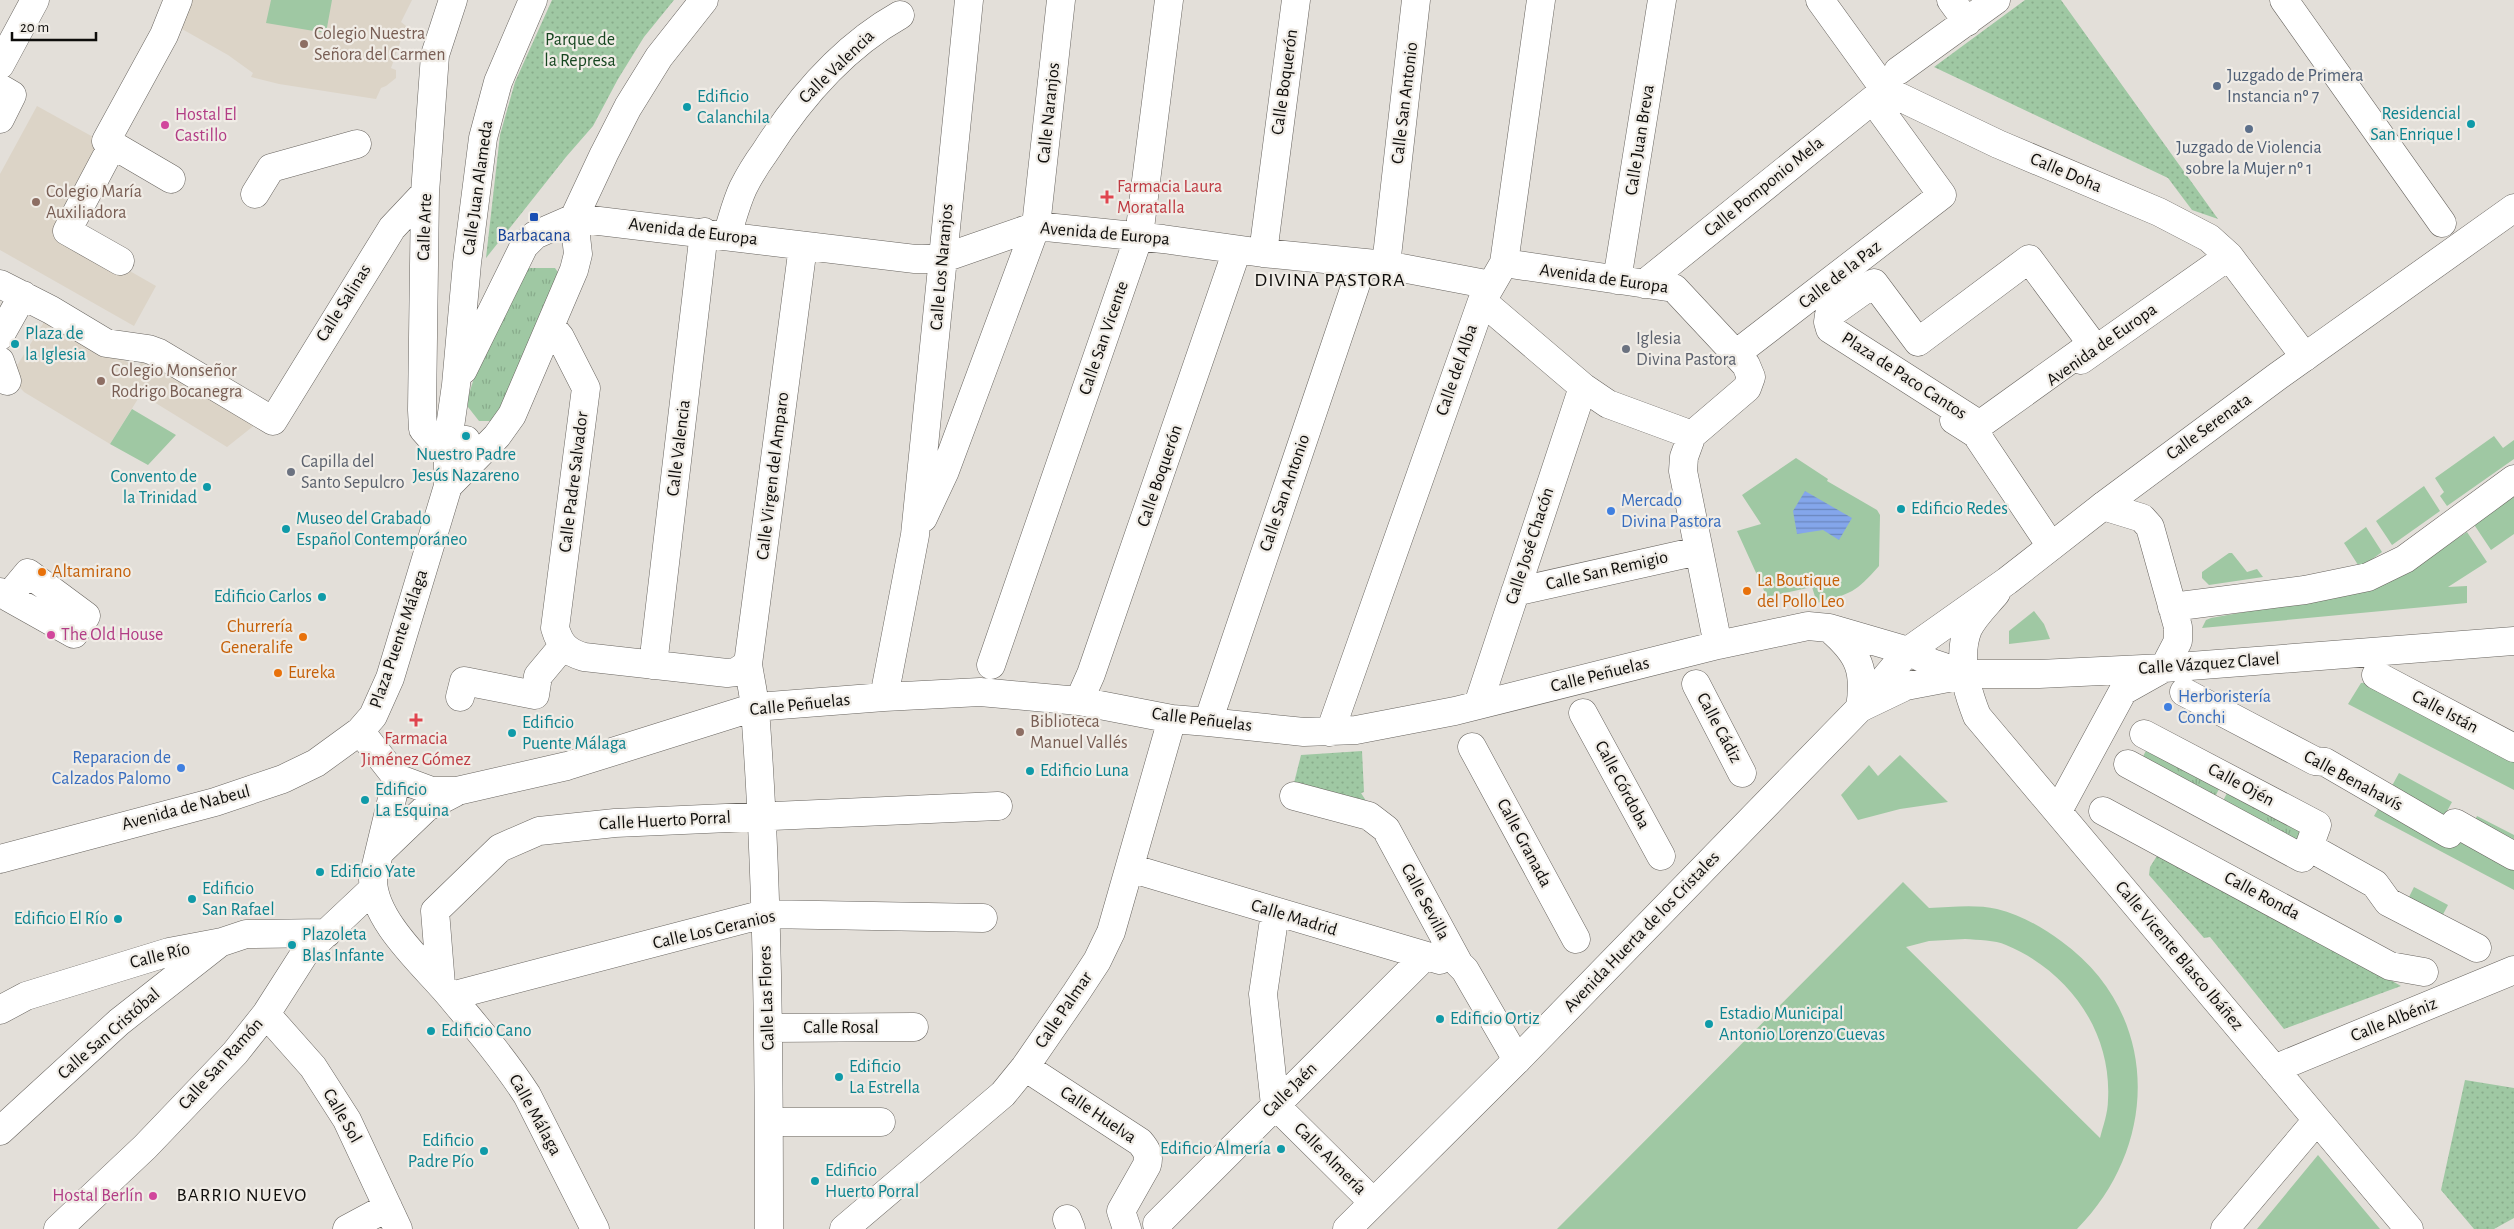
<svg xmlns="http://www.w3.org/2000/svg" width="2514" height="1229" viewBox="0 0 2514 1229" font-family="'Alegreya Sans',sans-serif">
	<defs>
		<pattern id="grass-tufts" width="24" height="20" patternUnits="userSpaceOnUse" patternTransform="scale(1.25)"><rect width="24" height="20" fill="#9fc8a3"/><path d="M3 7l-1-3M5 7V3M7 7l1-3M15 17l-1-3M17 17v-4M19 17l1-3" fill="none" stroke="#88ab8b"/></pattern>
		<pattern id="park-dots" width="8" height="8" patternUnits="userSpaceOnUse" patternTransform="scale(1.25)"><rect width="8" height="8" fill="#9fc8a3"/><path d="M2 2h.1M6 6h.1" fill="none" stroke="#88ab8b" stroke-width="1.8" stroke-linecap="round"/></pattern>
		<pattern id="water-rules" width="6" height="5" patternUnits="userSpaceOnUse" patternTransform="scale(1.25)"><rect width="6" height="5" fill="#84a6eb"/><path d="M0 2.5h6" fill="none" stroke="#6a86bd"/></pattern>
	</defs>
	<rect width="100%" height="100%" fill="#e3dfd9"/>
	<path fill="#dcd4c7" d="M191 0H412L401 22 406 26 391 68 396 70V78L386 86 381 88 376 99 279 84 251 77 253 73 228 55 182 29Z
		M37 106 104 143 58 230 156 286 134 326 0 250V174Z
		M49 314 137 368 147 355 256 424 227 447 141 394 110 444 24 392 10 377Z"/>
	<path fill="url(#grass-tufts)" d="M525 268H555L560 275 495 421H479L468 407V397L483 350Z
		M2150 743 2223 781 2212 803 2139 764Z
		M2231 785 2309 826 2297 848 2220 807Z"/>
	<path fill="url(#park-dots)" d="M552 0H674L644 37 618 79 593 126 566 157 486 258 500 135 515 82Z
		M2025 0H2061L2218 219 2192 210 2168 178 1934 67Z
		M1362 751 1364 792 1361 793 1370 807 1294 783 1301 755Z
		M2160 851 2401 986 2284 1029 2210 937 2204 938 2149 875 2150 867Z
		M2465 1080 2514 1088V1218L2494 1229H2474L2441 1190Z"/>
	<path fill="#9fc8a3" fill-rule="evenodd" d="M271 0H332L326 33 266 23Z
		M132 409 176 435 148 465 110 444Z
		M2494 436 2503 448 2514 440V459L2447 506 2440 496 2444 492 2435 478Z
		M1796 458 1828 479 1827 481 1877 510 1880 515 1879 566C1855 593 1852 593 1817 603L1812 587 1767 597 1737 531 1761 524 1742 495Z
		M2424 486 2440 511 2392 545 2376 521Z
		M2514 496V534L2491 550 2473 523Z
		M2366 527 2382 552 2360 568 2344 543Z
		M2467 532 2487 562 2448 587 2467 586V603L2202 628 2206 620 2211 618 2317 599 2404 574Z
		M2229 553H2232L2247 572 2257 569 2263 577 2209 585 2202 578V572Z
		M2034 611 2044 624 2050 639 2009 644V631Z
		M2380 682 2514 754V790L2348 704 2361 683Z
		M1900 755 1948 802 1900 809 1858 820 1841 795 1869 765 1878 776Z
		M2399 773 2452 802 2441 822 2388 793Z
		M2380 805 2457 831 2514 861V890L2374 816Z
		M2477 816 2514 835V850L2471 828Z
		M1903 882 1929 908C1951 907 1976 904 1997 909 2021 915 2042 927 2061 941 2161 1013 2160 1145 2077 1229H1557ZM1965 939C1978 940 1995 940 2006 945 2069 971 2112 1032 2108 1100 2108 1113 2103 1126 2100 1138L1906 947 1929 941Z
		M2414 887 2448 905 2439 922 2405 905Z
		M2318 1155 2380 1229H2257Z"/>
	<path fill="url(#water-rules)" d="M1805 491 1852 518 1839 540 1823 530 1797 534 1793 511Z"/>
	<g fill="none" stroke-linecap="round" stroke-linejoin="round">
		<g stroke="#68645f" stroke-width="29">
			<path id="minor" d="M453 0 435 55 425 193 422 410 423 429 431 438 466 440
				M1820 0 1885 90 1998 144 2159 212 2209 238 2229 256 2305 357
				M1951 0 1967 22
				M2284 0 2442 223
				M0 65 35 0
				M1898 71 1996 0
				M0 88 12 95 0 119
				M112 146 67 231 120 261
				M171 179 106 141 164 35 178 0
				M255 194 271 168 357 144
				M727 235C732 220 736 203 743 188 749 176 757 163 765 152 800 97 843 47 900 15
				M1263 253 1296 0
				M2029 259 2092 344 1982 423H1977L1830 329 1828 322 1829 315 1874 283 1918 342Z
				M1504 263 1674 288 1746 365 1751 377 1747 388 1692 435 1684 457 1683 471 1718 645
				M1386 265 1416 0
				M1617 280 1662 0
				M0 284 51 310 106 343 148 349 159 353 273 421 392 228 425 193
				M1644 284 1885 90
				M1482 301 1583 387 1608 404 1692 435
				M551 326 560 337 586 388 555 628C560 645 567 652 584 657L727 673 736 672 748 664
				M0 336 23 295
				M1737 353 1942 195 1873 100
				M2081 360 2229 256
				M0 361 7 381
				M463 370 524 246 535 235 574 218 915 259 944 258 1036 226 1163 239 1263 253 1386 265 1491 285
				M1954 420 1976 434 2051 546
				M448 486 497 436 512 415 574 270 578 254 574 218 604 154 628 107 659 57 704 0
				M923 518 945 471 1036 226 1061 0
				M0 592 8 597 74 634 86 616 28 573 8 597
				M1515 592 1698 551
				M1996 593C1987 604 1974 616 1968 629 1957 656 1967 691 1977 716L2409 1229
				M2172 607 2305 590 2368 577 2405 559 2514 479
				M1830 629C1859 654 1866 670 1860 708
				M653 665 704 232
				M991 665 1139 236 1169 0
				M2376 675 2514 748
				M1696 684 1742 773
				M2184 692 2315 761 2325 762 2449 834 2455 823 2514 856
				M460 697 464 681 535 695 538 676 563 646
				M884 697 915 535 969 0
				M1079 701 1091 674 1237 250
				M1478 705 1583 387
				M1860 708 1906 686 1964 675
				M1583 713 1661 856
				M1208 722 1363 263
				M360 731 397 778 432 791H457L567 766 755 707 884 697 980 692 1079 701 1172 719 1208 722 1304 732 1356 730 1455 711 1718 645 1808 626 1829 628 1908 651 1932 663 1965 674H2039L2164 668 2514 641
				M1330 732 1482 301 1504 263 1541 0
				M2144 734 2317 825 2309 847
				M1472 747 1576 939
				M2128 764 2302 858 2309 847 2375 884 2388 902 2477 948
				M397 778 373 878C372 921 427 967 452 998 478 1029 505 1061 527 1095L595 1229
				M1294 796 1369 816 1386 829 1459 964 1465 970 1517 1060
				M2058 811 2123 691 2164 668 2178 641V627L2150 527 2142 518 2103 506
				M2103 811 2390 966 2424 972
				M380 852 427 807 456 792
				M0 859 215 802 283 779 316 763 360 731 373 716 390 678 448 486V441L456 385 467 263 483 138 498 82 533 0
				M1130 868 1440 960
				M1275 913 1263 994 1275 1105 1373 1202
				M441 985 435 911 500 848 539 831 615 823 998 806
				M451 996 764 914 983 918
				M0 1010 26 996 169 952 222 942 246 934 327 933
				M266 1014 313 1067 347 1120 398 1229
				M769 1028 914 1027
				M1025 1067 1140 1142C1146 1149 1150 1155 1147 1165L1121 1211 1127 1229
				M2274 1069 2514 970
				M769 1122H881
				M0 1131 119 1022 217 945
				M1067 1219 1071 1229
				M1157 1224 1424 957
				M58 1229 145 1147 235 1053 266 1014 305 953 372 890
				M347 1229 388 1207
				M769 1229C769 1056 768 882 755 709 754 694 750 679 748 664L803 246
				M844 1229 1003 1094 1025 1067 1076 993 1097 961 1111 932 1172 719
				M2225 1229 2317 1120"/>
		</g>
		<g stroke="#68645f" stroke-width="29">
			<path id="major" d="M1347 1229 1517 1060 1860 708 1908 651 2007 581 2103 506 2278 376 2514 208"/>
		</g>
		<use href="#minor" stroke="#fff" stroke-width="28"/>
		<use href="#major" stroke="#fff" stroke-width="28"/>
	</g>
	<g fill="#8d6e63" stroke="#f0ece6" stroke-width="2">
		<circle cx="304" cy="44" r="5"/>
		<circle cx="36" cy="202" r="5"/>
		<circle cx="101" cy="381" r="5"/>
		<circle cx="1020" cy="732" r="5"/>
	</g>
	<g fill="#5c6f8a" stroke="#f0ece6" stroke-width="2">
		<circle cx="2217" cy="86" r="5"/>
		<circle cx="2249" cy="129" r="5"/>
	</g>
	<g fill="#0f9aa8" stroke="#f0ece6" stroke-width="2">
		<circle cx="687" cy="107" r="5"/>
		<circle cx="2471" cy="124" r="5"/>
		<circle cx="15" cy="344" r="5"/>
		<circle cx="466" cy="436" r="5"/>
		<circle cx="207" cy="487" r="5"/>
		<circle cx="1901" cy="509" r="5"/>
		<circle cx="286" cy="529" r="5"/>
		<circle cx="322" cy="597" r="5"/>
		<circle cx="512" cy="733" r="5"/>
		<circle cx="1030" cy="771" r="5"/>
		<circle cx="365" cy="800" r="5"/>
		<circle cx="320" cy="872" r="5"/>
		<circle cx="192" cy="899" r="5"/>
		<circle cx="118" cy="919" r="5"/>
		<circle cx="292" cy="945" r="5"/>
		<circle cx="1440" cy="1019" r="5"/>
		<circle cx="1709" cy="1024" r="5"/>
		<circle cx="431" cy="1031" r="5"/>
		<circle cx="839" cy="1077" r="5"/>
		<circle cx="1281" cy="1149" r="5"/>
		<circle cx="484" cy="1151" r="5"/>
		<circle cx="815" cy="1181" r="5"/>
	</g>
	<g fill="#d1479c" stroke="#f0ece6" stroke-width="2">
		<circle cx="165" cy="125" r="5"/>
		<circle cx="51" cy="635" r="5"/>
		<circle cx="153" cy="1196" r="5"/>
	</g>
	<g fill="#e0444e" stroke="#f0ece6" stroke-width="2">
		<path d="M1104.5 189.5h5v5h5v5h-5v5h-5v-5h-5v-5h5z"/>
		<path d="M413.5 712.5h5v5h5v5h-5v5h-5v-5h-5v-5h5z"/>
	</g>
	<rect fill="#1a4fb4" stroke="#f0ece6" stroke-width="2" x="529" y="212" width="10" height="10" rx="2.5"/>
	<g fill="#6b7280" stroke="#f0ece6" stroke-width="2">
		<circle cx="1626" cy="349" r="5"/>
		<circle cx="291" cy="472" r="5"/>
	</g>
	<g fill="#3f7fe0" stroke="#f0ece6" stroke-width="2">
		<circle cx="1611" cy="511" r="5"/>
		<circle cx="2168" cy="707" r="5"/>
		<circle cx="181" cy="768" r="5"/>
	</g>
	<g fill="#e8710a" stroke="#f0ece6" stroke-width="2">
		<circle cx="42" cy="572" r="5"/>
		<circle cx="1747" cy="591" r="5"/>
		<circle cx="303" cy="637" r="5"/>
		<circle cx="278" cy="673" r="5"/>
	</g>
	<g text-anchor="middle" dominant-baseline="central" stroke-width="4.5" stroke-linejoin="round" paint-order="stroke">
		<g font-size="18" fill="#785e54" stroke="#f0ece6" text-anchor="start">
			<text x="314" y="34">Colegio Nuestra<tspan x="314" dy="21">Señora del Carmen</tspan></text>
			<text x="46" y="192">Colegio María<tspan x="46" dy="21">Auxiliadora</tspan></text>
			<text x="111" y="371">Colegio Monseñor<tspan x="111" dy="21">Rodrigo Bocanegra</tspan></text>
			<text x="1030" y="722">Biblioteca<tspan x="1030" dy="21">Manuel Vallés</tspan></text>
		</g>
		<g font-size="18" fill="#164620" stroke="#f0ece6">
			<text x="580" y="40">Parque de<tspan x="580" dy="21">la Represa</tspan></text>
		</g>
		<g font-size="18" fill="#0e0d0b" stroke="#f0ece6">
			<text transform="translate(837 67) rotate(-44)">Calle Valencia</text>
			<text transform="translate(1285 82) rotate(-82)">Calle Boquerón</text>
			<text transform="translate(1405 103) rotate(-83)">Calle San Antonio</text>
			<text transform="translate(1049 113) rotate(-84)">Calle Naranjos</text>
			<text transform="translate(1640 140) rotate(-81)">Calle Juan Breva</text>
			<text transform="translate(2066 173) rotate(23)">Calle Doha</text>
			<text transform="translate(1764 187) rotate(-39)">Calle Pomponio Mela</text>
			<text transform="translate(478 188) rotate(-82)">Calle Juan Alameda</text>
			<text transform="translate(425 227) rotate(-88)">Calle Arte</text>
			<text transform="translate(693 232) rotate(7)">Avenida de Europa</text>
			<text transform="translate(1105 234) rotate(5)">Avenida de Europa</text>
			<text transform="translate(942 267) rotate(-85)">Calle Los Naranjos</text>
			<text transform="translate(1840 275) rotate(-38)">Calle de la Paz</text>
			<text transform="translate(1604 279) rotate(8)">Avenida de Europa</text>
			<text transform="translate(344 303) rotate(-58)">Calle Salinas</text>
			<text transform="translate(1104 338) rotate(-71)">Calle San Vicente</text>
			<text transform="translate(2102 345) rotate(-35)">Avenida de Europa</text>
			<text transform="translate(1457 370) rotate(-71)">Calle del Alba</text>
			<text transform="translate(1904 376) rotate(33)">Plaza de Paco Cantos</text>
			<text transform="translate(2209 427) rotate(-36)">Calle Serenata</text>
			<text transform="translate(679 448) rotate(-83)">Calle Valencia</text>
			<text transform="translate(773 476) rotate(-83)">Calle Virgen del Amparo</text>
			<text transform="translate(1160 476) rotate(-71)">Calle Boquerón</text>
			<text transform="translate(574 482) rotate(-83)">Calle Padre Salvador</text>
			<text transform="translate(1285 493) rotate(-71)">Calle San Antonio</text>
			<text transform="translate(1530 546) rotate(-72)">Calle José Chacón</text>
			<text transform="translate(1607 571) rotate(-13)">Calle San Remigio</text>
			<text transform="translate(399 639) rotate(-71)">Plaza Puente Málaga</text>
			<text transform="translate(2209 664) rotate(-4)">Calle Vázquez Clavel</text>
			<text transform="translate(1600 675) rotate(-14)">Calle Peñuelas</text>
			<text transform="translate(800 705) rotate(-6)">Calle Peñuelas</text>
			<text transform="translate(2445 712) rotate(28)">Calle Istán</text>
			<text transform="translate(1202 720) rotate(7)">Calle Peñuelas</text>
			<text transform="translate(1719 728) rotate(62)">Calle Cádiz</text>
			<text transform="translate(2353 781) rotate(28)">Calle Benahavís</text>
			<text transform="translate(1622 785) rotate(62)">Calle Córdoba</text>
			<text transform="translate(2241 785) rotate(28)">Calle Ojén</text>
			<text transform="translate(186 808) rotate(-15)">Avenida de Nabeul</text>
			<text transform="translate(665 821) rotate(-3)">Calle Huerto Porral</text>
			<text transform="translate(1524 843) rotate(62)">Calle Granada</text>
			<text transform="translate(2262 896) rotate(28)">Calle Ronda</text>
			<text transform="translate(1425 902) rotate(62)">Calle Sevilla</text>
			<text transform="translate(1294 918) rotate(17)">Calle Madrid</text>
			<text transform="translate(714 930) rotate(-13)">Calle Los Geranios</text>
			<text transform="translate(1642 932) rotate(-46)">Avenida Huerta de los Cristales</text>
			<text transform="translate(160 956) rotate(-14)">Calle Río</text>
			<text transform="translate(2179 956) rotate(50)">Calle Vicente Blasco Ibáñez</text>
			<text transform="translate(767 998) rotate(-92)">Calle Las Flores</text>
			<text transform="translate(1064 1010) rotate(-56)">Calle Palmar</text>
			<text transform="translate(2394 1020) rotate(-22)">Calle Albéniz</text>
			<text x="841" y="1028">Calle Rosal</text>
			<text transform="translate(109 1034) rotate(-41)">Calle San Cristóbal</text>
			<text transform="translate(221 1064) rotate(-48)">Calle San Ramón</text>
			<text transform="translate(1290 1090) rotate(-45)">Calle Jaén</text>
			<text transform="translate(535 1115) rotate(61)">Calle Málaga</text>
			<text transform="translate(1098 1115) rotate(34)">Calle Huelva</text>
			<text transform="translate(342 1116) rotate(60)">Calle Sol</text>
			<text transform="translate(1330 1159) rotate(45)">Calle Almería</text>
		</g>
		<g font-size="18" fill="#4e5e75" stroke="#f0ece6" text-anchor="start">
			<text x="2227" y="76">Juzgado de Primera<tspan x="2227" dy="21">Instancia nº 7</tspan></text>
			<text x="2249" y="148" text-anchor="middle">Juzgado de Violencia<tspan x="2249" dy="21">sobre la Mujer nº 1</tspan></text>
		</g>
		<g font-size="18" fill="#0d838f" stroke="#f0ece6" text-anchor="start">
			<text x="697" y="97">Edificio<tspan x="697" dy="21">Calanchila</tspan></text>
			<text x="2461" y="114" text-anchor="end">Residencial<tspan x="2461" dy="21">San Enrique I</tspan></text>
			<text x="25" y="334">Plaza de<tspan x="25" dy="21">la Iglesia</tspan></text>
			<text x="466" y="455" text-anchor="middle">Nuestro Padre<tspan x="466" dy="21">Jesús Nazareno</tspan></text>
			<text x="197" y="477" text-anchor="end">Convento de<tspan x="197" dy="21">la Trinidad</tspan></text>
			<text x="1911" y="509">Edificio Redes</text>
			<text x="296" y="519">Museo del Grabado<tspan x="296" dy="21">Español Contemporáneo</tspan></text>
			<text x="312" y="597" text-anchor="end">Edificio Carlos</text>
			<text x="522" y="723">Edificio<tspan x="522" dy="21">Puente Málaga</tspan></text>
			<text x="1040" y="771">Edificio Luna</text>
			<text x="375" y="790">Edificio<tspan x="375" dy="21">La Esquina</tspan></text>
			<text x="330" y="872">Edificio Yate</text>
			<text x="202" y="889">Edificio<tspan x="202" dy="21">San Rafael</tspan></text>
			<text x="108" y="919" text-anchor="end">Edificio El Río</text>
			<text x="302" y="935">Plazoleta<tspan x="302" dy="21">Blas Infante</tspan></text>
			<text x="1719" y="1014">Estadio Municipal<tspan x="1719" dy="21">Antonio Lorenzo Cuevas</tspan></text>
			<text x="1450" y="1019">Edificio Ortiz</text>
			<text x="441" y="1031">Edificio Cano</text>
			<text x="849" y="1067">Edificio<tspan x="849" dy="21">La Estrella</tspan></text>
			<text x="474" y="1141" text-anchor="end">Edificio<tspan x="474" dy="21">Padre Pío</tspan></text>
			<text x="1271" y="1149" text-anchor="end">Edificio Almería</text>
			<text x="825" y="1171">Edificio<tspan x="825" dy="21">Huerto Porral</tspan></text>
		</g>
		<g font-size="18" fill="#b23c85" stroke="#f0ece6" text-anchor="start">
			<text x="175" y="115">Hostal El<tspan x="175" dy="21">Castillo</tspan></text>
			<text x="61" y="635">The Old House</text>
			<text x="143" y="1196" text-anchor="end">Hostal Berlín</text>
		</g>
		<g font-size="18" fill="#be3a42" stroke="#f0ece6" text-anchor="start">
			<text x="1117" y="187">Farmacia Laura<tspan x="1117" dy="21">Moratalla</tspan></text>
			<text x="416" y="739" text-anchor="middle">Farmacia<tspan x="416" dy="21">Jiménez Gómez</tspan></text>
		</g>
		<g font-size="18" fill="#164399" stroke="#f0ece6">
			<text x="534" y="236">Barbacana</text>
		</g>
		<g font-size="18" fill="#5b616d" stroke="#f0ece6" text-anchor="start">
			<text x="1636" y="339">Iglesia<tspan x="1636" dy="21">Divina Pastora</tspan></text>
			<text x="301" y="462">Capilla del<tspan x="301" dy="21">Santo Sepulcro</tspan></text>
		</g>
		<g font-size="18" fill="#366cbe" stroke="#f0ece6" text-anchor="start">
			<text x="1621" y="501">Mercado<tspan x="1621" dy="21">Divina Pastora</tspan></text>
			<text x="2178" y="697">Herboristería<tspan x="2178" dy="21">Conchi</tspan></text>
			<text x="171" y="758" text-anchor="end">Reparacion de<tspan x="171" dy="21">Calzados Palomo</tspan></text>
		</g>
		<g font-size="18" fill="#c56008" stroke="#f0ece6" text-anchor="start">
			<text x="52" y="572">Altamirano</text>
			<text x="1757" y="581">La Boutique<tspan x="1757" dy="21">del Pollo Leo</tspan></text>
			<text x="293" y="627" text-anchor="end">Churrería<tspan x="293" dy="21">Generalife</tspan></text>
			<text x="288" y="673">Eureka</text>
		</g>
		<g font-size="19" letter-spacing="1" fill="#0e0d0b" stroke="#f0ece6">
			<text x="242" y="1195">BARRIO NUEVO</text>
		</g>
		<g font-size="20" letter-spacing="1" fill="#0e0d0b" stroke="#f0ece6">
			<text x="1330" y="280">DIVINA PASTORA</text>
		</g>
	</g>
	<path d="M12 32v8h84v-8" fill="none" stroke="#0e0d0b" stroke-width="2.5"/>
	<text x="20" y="32" font-size="15" fill="#0e0d0b" stroke="#f0ece6" stroke-width="4" paint-order="stroke">20 m</text>
</svg>
